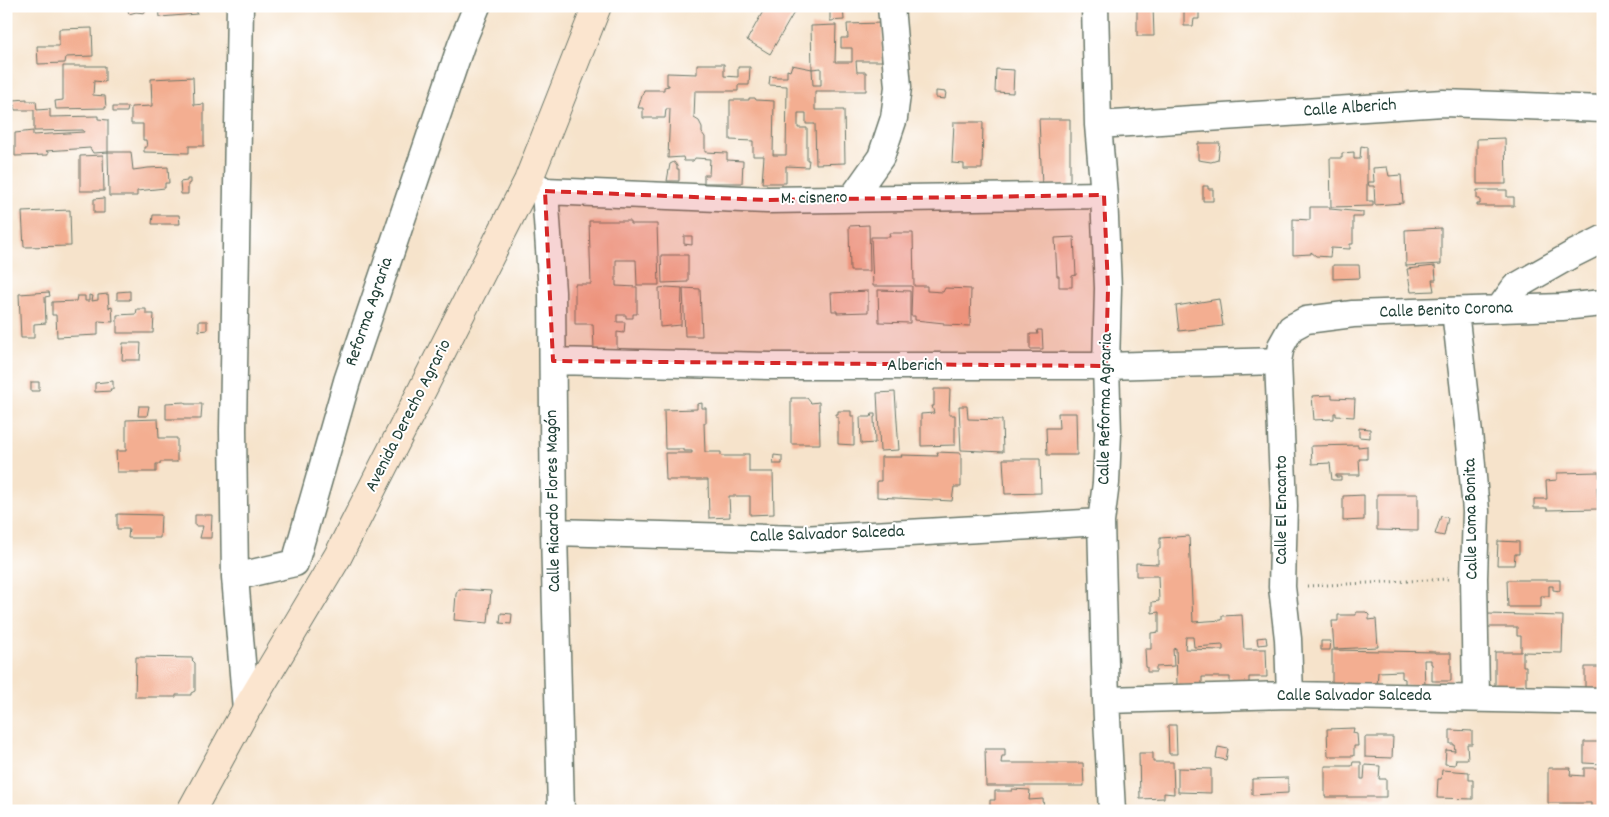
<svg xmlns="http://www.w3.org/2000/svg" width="1609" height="817" viewBox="0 0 1609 817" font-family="Dekko,sans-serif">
	<rect width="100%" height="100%" fill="#fff"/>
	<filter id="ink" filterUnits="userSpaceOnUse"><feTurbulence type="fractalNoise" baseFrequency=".02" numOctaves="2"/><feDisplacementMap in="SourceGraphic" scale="10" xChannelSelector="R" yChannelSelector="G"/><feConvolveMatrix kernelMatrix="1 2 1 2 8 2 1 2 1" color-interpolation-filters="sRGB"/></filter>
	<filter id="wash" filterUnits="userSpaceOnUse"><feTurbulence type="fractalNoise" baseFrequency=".0096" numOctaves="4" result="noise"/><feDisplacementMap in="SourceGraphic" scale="20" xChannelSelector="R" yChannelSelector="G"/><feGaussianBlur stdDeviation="1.12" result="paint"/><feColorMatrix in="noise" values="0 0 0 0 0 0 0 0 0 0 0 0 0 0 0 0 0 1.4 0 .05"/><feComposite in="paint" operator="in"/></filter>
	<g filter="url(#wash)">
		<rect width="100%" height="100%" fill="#f6e3cb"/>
		<g id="blocks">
			<path fill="#f3ae91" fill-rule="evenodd" d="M127 6H135L136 8 145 10V13L136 12 129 14Z
				M159 6H195L197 14 160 17Z
				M766 6H791L796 9 770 54 747 40Z
				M830 6H843L844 20 830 21Z
				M1137 6H1153L1154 36H1137Z
				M1184 6H1199V19H1194L1193 26H1184Z
				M882 23V61H856L857 72H866V91H815V110H844L845 163 816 164 815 124H806V113H798V128H807V160H809L808 167 786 166V183H762L764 156H753V141L730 140V100H749V98H755L756 100 774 101 773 155H786L787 86 769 85 770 76 776 77H787V70L790 71 792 65 812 69 811 26 836 25 835 62H852V48H841V38H848L847 24ZM821 68V85H813L812 69Z
				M92 28 93 56 66 57 65 63 38 64 37 46H59V29Z
				M697 64H724V76L738 77V67H750L749 85H738V91H695L694 118 699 121 702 127V133L705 137V152L727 153V160L743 161 742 183H704V175H709L710 159 695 158 693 161H684L683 157 668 158 670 109H666L665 118H643V108H638L644 90H664V87L669 86V85H667V73L697 74Z
				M63 66H105V82L94 81 93 95 105 96 106 108 56 109 55 101 63 100Z
				M996 69 1014 70 1013 93 995 92Z
				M193 77 194 105 204 104V146H189V153L144 152V147H147L146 140H143V124H131V107L152 106 151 79Z
				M936 91 946 92 945 99 936 98Z
				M27 99V101H36L37 110 50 109V117L98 116V119L108 120V152L93 153 90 148 46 151 48 152V155L15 156V133L33 131V135L84 132 83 130 34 131V110H15L14 100Z
				M113 107H128L127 112H113Z
				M1039 119H1070V186H1042Z
				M954 122H983L982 169H964V164L952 163Z
				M1505 138 1506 184H1477V139Z
				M1198 143H1220L1218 160 1211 162 1198 160Z
				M1361 146 1367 147V201H1373V206L1331 207 1330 158H1342V153L1354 152V159H1360Z
				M108 152H131L133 170 148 168 168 167 169 183H165V188L137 191V196H109Z
				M103 155 104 191H80V156Z
				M674 162 677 166V169H679V181H667L670 164Z
				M1387 167 1389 176 1401 175 1403 203 1375 205 1374 186H1369L1368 182H1374L1373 168Z
				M187 179H190V183L188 184V194H181L180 182 187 181Z
				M1203 186H1208V189H1213V201H1203Z
				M1477 190H1507V197H1514V206H1477V204H1480V199H1477Z
				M104 198V213H94V199Z
				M1310 207H1330V209L1363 212V217H1353V244H1350V249L1331 248 1330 257 1316 256 1311 252V254L1293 255V219L1310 220Z
				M70 210 71 246 24 247 22 212Z
				M153 215H179L180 224H152Z
				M589 221H630V224H657L659 285H637L636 260H616V286L637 287V314H633V318H626V315H617V322H625L624 333 617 332V349H594L593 324H575V284H591Z
				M869 225 870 271H850L849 226Z
				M1441 228V264L1406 266 1405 230Z
				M889 233H913L914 286H927V291L943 292 945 288 971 289 970 326 944 325V323L915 320V316H911L912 286H873L871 237H890Z
				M684 236H692V245L684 244Z
				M1074 237 1076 275 1072 276V287H1059V276H1057L1055 238Z
				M661 255H688V282L662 283Z
				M1333 265H1359L1360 278 1333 279Z
				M1435 266 1436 280H1432L1434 291 1411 292 1407 269Z
				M667 287 682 288 681 325 660 327 659 288Z
				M683 288 700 289 702 336H685Z
				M878 290 910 291V323L879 322Z
				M130 291V300H117V292Z
				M868 291V312L837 313V311H832L831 293Z
				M49 292 50 296 45 297 46 323 34 324V338H21L19 294Z
				M108 294 109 308 112 307 113 322 98 321V335L57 337 56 315H52V302L76 301 77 296H85V301H89V295L93 296 92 301 98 300V295Z
				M1219 299 1223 326 1179 331 1176 306Z
				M137 309H146V314H154L153 333H117V315L136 314Z
				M199 321H207V330L199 331Z
				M1037 330H1042L1043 349H1030V334H1038Z
				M123 343H141L140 360H122Z
				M113 381V389H110L111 391 95 392V383Z
				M31 382H39V391H31Z
				M934 389H950L949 415H955V445L921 446V414L934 413 932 406H934Z
				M895 392 899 450 880 451 877 393Z
				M1332 395V398L1355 399 1354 417 1336 416V413H1334V419L1314 420 1312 396Z
				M791 398H807L811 403 819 402 820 444H791Z
				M185 402V404H202L201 419H166V403Z
				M702 403V408H706V423H704L705 452H721V456H744V454H749V472H773L774 514 750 515V496H729L730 517 709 518 708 480H666L665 453H692V451H683V449H665L664 410 697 409V404Z
				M139 406H149L147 416H138Z
				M959 406H967L968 419 1002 420 1003 452 961 450Z
				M838 411H851V416H854V445L838 444V417H836V414H838Z
				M1058 413H1076L1077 455H1047L1046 428H1059Z
				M872 414H875V417H874L875 443 861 444 860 417H871Z
				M158 419 159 438H177V462H160V464H156V472H117L116 451H126V420Z
				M1359 428 1370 429V438L1359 437Z
				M1358 445V447L1367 446V459H1359L1360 475H1336V477H1341V480H1332L1330 463 1312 464 1311 446Z
				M937 452 961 453V487H954L952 501 877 497V481H881V457H902L901 455 938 456Z
				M774 455 782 456V464H773Z
				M1003 459H1040L1041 493 1005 494Z
				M1599 472 1600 486 1597 487 1598 509 1547 510V508H1534V499H1547L1546 481 1557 480V473Z
				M1377 494H1418V531L1377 530Z
				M1364 495V520L1343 521V496Z
				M117 514 161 515 160 538H128L129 529H117Z
				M195 515H212L211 538H200L203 526H195Z
				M1441 516 1448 518 1444 536 1435 534Z
				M1189 536 1193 622 1222 620V616L1242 615 1244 649H1266L1267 677H1249V686H1230V677H1202V686L1177 685 1176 648 1173 649 1174 666 1156 667V672H1147V667H1146L1145 649H1151V633L1159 632V612L1152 613V602L1159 601 1158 576H1136V563L1158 564V549H1160V538ZM1186 637H1193L1194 647 1223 645V650L1185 649Z
				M1498 541 1519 542V554H1515L1514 565H1497Z
				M1507 580H1560V591L1553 590V586H1549V596H1541V607H1508Z
				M459 589 491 591 488 623 454 620 456 594Z
				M1356 612H1366L1369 615V620L1376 619 1378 647 1334 649 1332 621H1338V615H1356Z
				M501 613 512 614 511 624 500 623Z
				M1487 614 1563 616 1562 653 1523 652V666H1526V686H1495V652H1521V636H1517V627H1488Z
				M1266 637 1267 644 1258 645 1257 638Z
				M1321 641H1331L1330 650H1321Z
				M1332 650 1435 652V653H1451V681H1432V664H1431V660H1424L1425 686H1405V679L1402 678V671L1378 672 1377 687H1332Z
				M136 657 193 658 192 660 195 663V691L191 693V695H176V697H135Z
				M1585 667H1603V690H1585Z
				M1168 725H1176L1177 754H1169Z
				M1354 728 1353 733 1357 734 1358 746H1354V756H1328L1327 729Z
				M1450 730 1472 731V744H1467L1468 759H1456L1455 765 1445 764 1446 750 1455 751 1454 744H1450Z
				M1365 737H1393L1392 758 1365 757Z
				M1584 742H1603V764L1584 763Z
				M1218 747 1228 749 1226 760 1216 758Z
				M985 749H1005V756H1002L1001 763H1083L1084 786H986Z
				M1139 753H1153V762H1173L1174 794 1164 793V798L1140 799Z
				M1353 762H1361V779H1364L1365 765 1380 766 1379 779H1386V797H1325V766H1352Z
				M1178 768 1211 769V793L1178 792Z
				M1548 768H1571L1570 775 1584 776V768H1603V811H1591V803H1548Z
				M1442 770 1469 772V780H1473V799L1437 798 1438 779H1441Z
				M1288 778V793L1252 795V779Z
				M1012 789 1030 790 1029 800 1043 799 1044 811H990V800H995V791H1012Z"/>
		</g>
	</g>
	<g filter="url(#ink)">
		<use href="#blocks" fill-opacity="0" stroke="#6a7769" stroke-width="1"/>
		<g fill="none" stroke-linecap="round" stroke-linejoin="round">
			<g stroke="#6a7769" stroke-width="29">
				<path id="street" d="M240 6 233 430 235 577 246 710
					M1095 6 1098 125 1104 195 1108 288 1106 366 1108 433 1106 483 1101 522 1106 700 1112 811
					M1098 125 1443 103 1603 109
					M530 182 545 191 767 200 1104 195
					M545 191 552 292 554 532 561 811
					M852 198 881 157 894 118 898 87 891 6
					M1499 309 1515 287 1573 254 1603 239
					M1455 311 1470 443 1476 511 1474 578 1476 697
					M553 361 770 366H1106L1278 361
					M554 532 803 539 1101 522
					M235 577 295 563 347 381 461 45 477 6
					M1290 695 1288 639 1282 587 1284 506 1278 361 1281 346 1291 328 1306 320 1353 314 1562 307 1603 303
					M1106 700 1290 695 1603 701"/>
			</g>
			<g stroke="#6a7769" stroke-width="30">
				<path id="secondary" d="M191 811 246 710 338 556 528 181 597 6"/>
			</g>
			<path stroke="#6a7769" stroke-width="3" stroke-dasharray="1 4" stroke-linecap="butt" d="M1307 586 1448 579"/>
			<use href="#street" stroke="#fff" stroke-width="26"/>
			<use href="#secondary" stroke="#fbe5cf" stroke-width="28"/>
		</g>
	</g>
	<path fill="#d62828" fill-opacity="0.2" stroke="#d62828" stroke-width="4" stroke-dasharray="10 6" stroke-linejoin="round" d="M545 191 767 200 1104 195 1108 288 1106 366 553 361Z"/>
	<g text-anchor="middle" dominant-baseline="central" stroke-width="4" stroke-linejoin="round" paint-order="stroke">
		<g font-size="18" fill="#1f3d34" stroke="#fff">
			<text transform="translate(1350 109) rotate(-4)">Calle Alberich</text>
			<text transform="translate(814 199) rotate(-1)">M. cisnero</text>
			<text transform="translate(1446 311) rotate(-2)">Calle Benito Corona</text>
			<text transform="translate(370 312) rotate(-71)">Reforma Agraria</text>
			<text x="915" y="366">Alberich</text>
			<text transform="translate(1106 409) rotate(-89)">Calle Reforma Agraria</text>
			<text transform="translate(409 416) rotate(-63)">Avenida Derecho Agrario</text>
			<text transform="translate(554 501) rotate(-91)">Calle Ricardo Flores Magón</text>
			<text transform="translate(1282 510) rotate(-90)">Calle El Encanto</text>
			<text transform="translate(1472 519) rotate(-91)">Calle Loma Bonita</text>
			<text transform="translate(827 535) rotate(-2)">Calle Salvador Salceda</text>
			<text x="1354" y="696">Calle Salvador Salceda</text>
		</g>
	</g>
	<rect width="1609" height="817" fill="none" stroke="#fff" stroke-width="25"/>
</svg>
